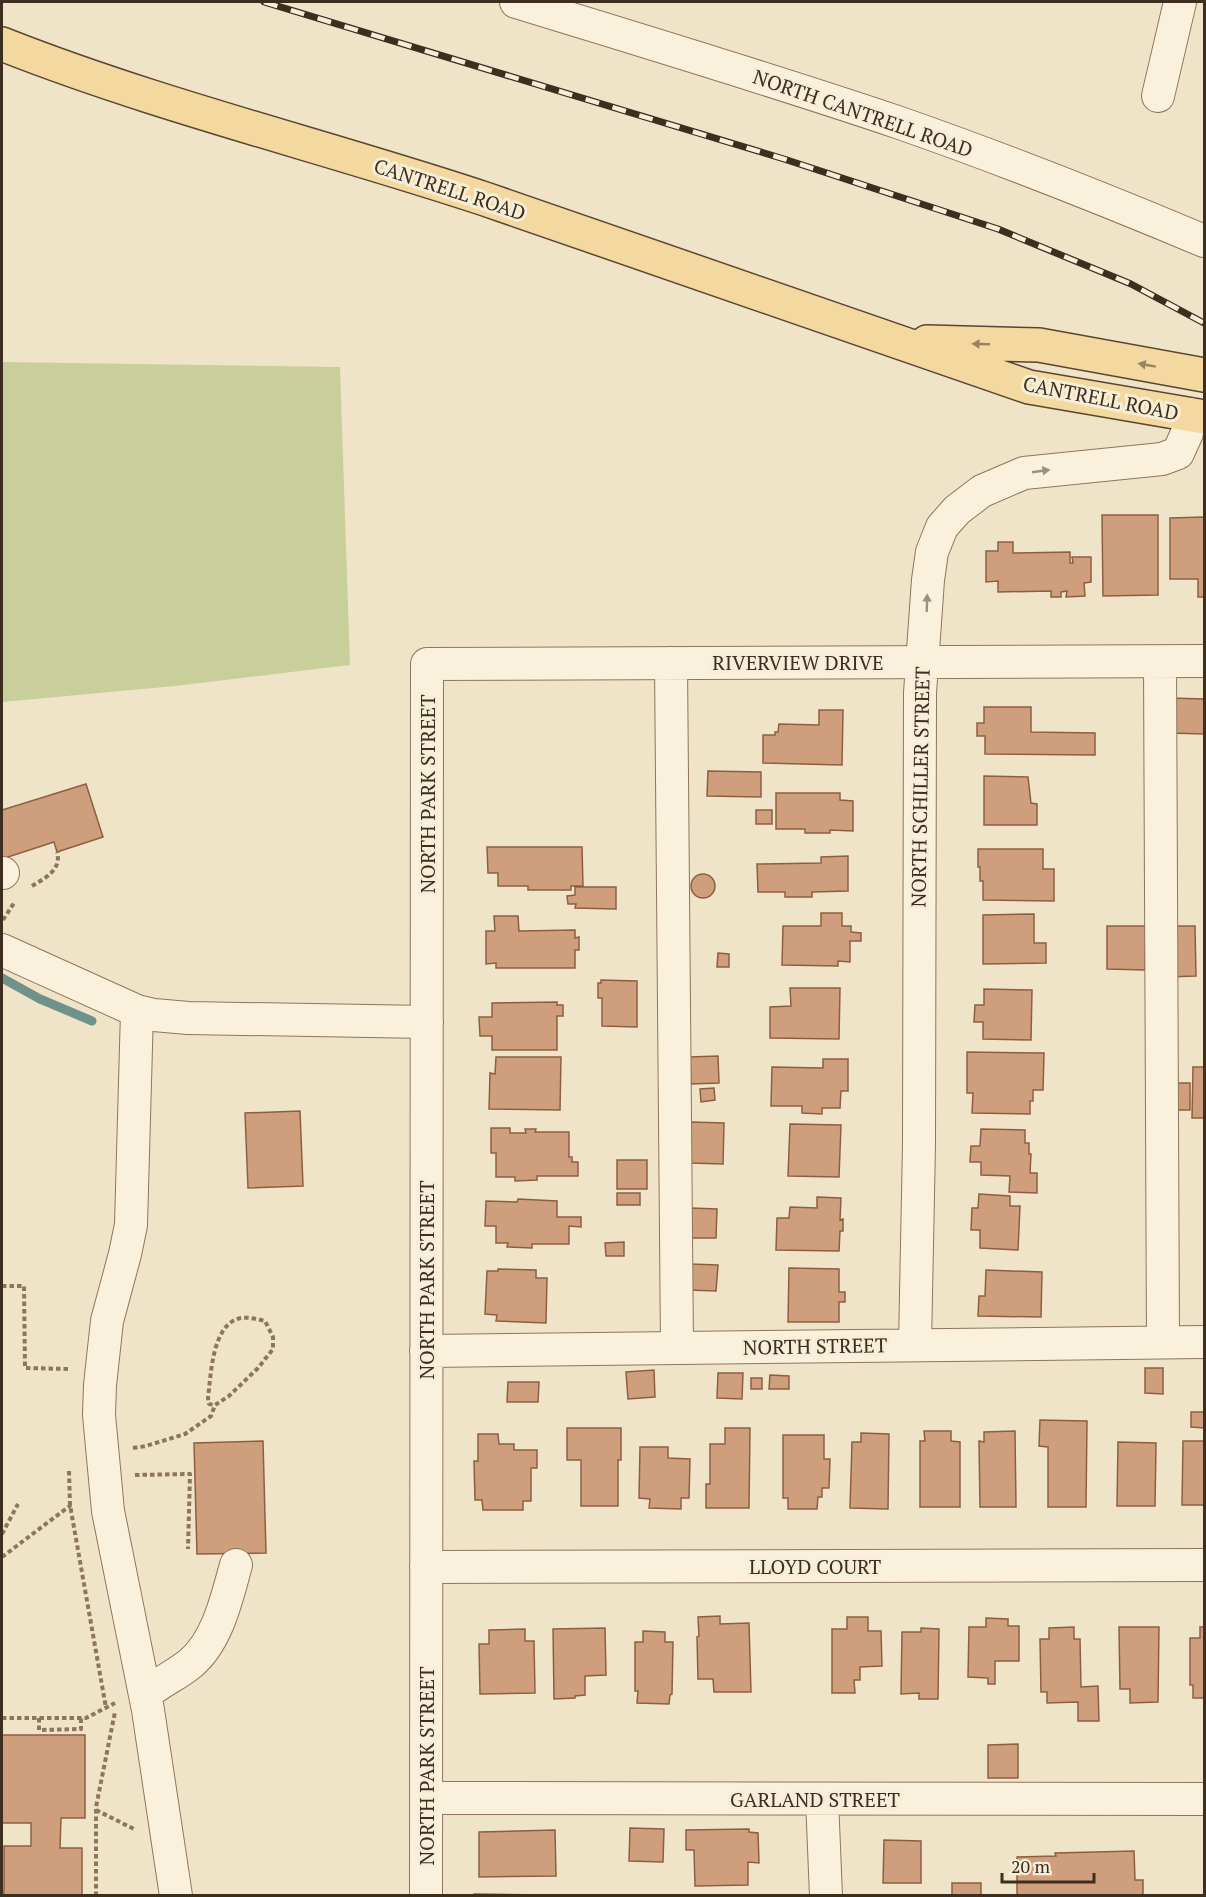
<svg xmlns="http://www.w3.org/2000/svg" width="1206" height="1897" viewBox="0 0 1206 1897" font-family="'PT Serif',serif">
	<rect width="100%" height="100%" fill="#f0e4c8"/>
	<path fill="#c9cf9b" d="M2 362 340 367 350 665 175 686 2 702Z"/>
	<g fill="none" stroke-linecap="round" stroke-linejoin="round">
		<path stroke="#6f938a" stroke-width="9" d="M2 978 40 999 92 1021"/>
	</g>
	<path fill="#cf9f7d" stroke="#8d5f41" stroke-width="1.5" d="M1102 515H1158V595L1103 596Z
		M1204 517V597H1198V579H1170V518Z
		M998 542H1013V553L1070 552V563H1073L1072 557H1091V582L1084 583 1085 596 1066 597 1067 591 1061 592V597H1051V591L998 592V581L986 582V551H998Z
		M1170 698 1204 699V734L1169 733Z
		M984 707H1031V732L1095 733V755L985 754V736H977V723H984Z
		M819 710H843L842 765 763 763V735H775V732H778L779 724 819 725Z
		M708 771 761 772V797L707 796Z
		M984 776 1028 777 1031 803 1037 804V825H984Z
		M86 784 103 837 57 852 54 842 2 859V810Z
		M776 793H840V800L853 801V831L830 830V833H805V829H776Z
		M756 810H772V824H756Z
		M487 847H582L583 886H571V890H528V886H498V873H488Z
		M978 849H1043V869H1054V901L983 900V881H980V867H978Z
		M848 856V891L812 892V897H785V892H758L757 864 821 863V857Z
		M691 886a12 12 0 1 1 24 0a12 12 0 1 1-24 0Z
		M575 887H616V909L575 908 576 904H568L567 896 575 895Z
		M821 913H842V926H851V932L861 933V941H850V962L838 961V966L782 965 783 926H821Z
		M1034 914V943H1046V963L983 964V915Z
		M494 916H518L519 931 575 930V938L579 937V950H575V968H496V963L486 964V931H495Z
		M1107 926H1146L1145 970 1107 969Z
		M1167 926H1195L1196 976 1167 977Z
		M718 953 729 954V967H717Z
		M601 980 637 981V1027L602 1026V998H598V983H601Z
		M790 988H840L839 1039 770 1038V1007L791 1006Z
		M984 989 1032 990 1031 1040 983 1039V1022H974L975 1005H984Z
		M557 1002V1005H563V1016H557V1050H492V1036H480L479 1017H492V1003Z
		M967 1052 1044 1053 1043 1090H1033V1101H1030V1114L972 1113 973 1093H967Z
		M718 1056 719 1083 691 1084 690 1057Z
		M496 1057H561L560 1110 489 1109 490 1073 495 1074Z
		M823 1059H848V1091H841L840 1108H822V1114L802 1113V1106H771L772 1067 823 1068Z
		M1193 1067H1204V1118H1192Z
		M1173 1083H1190V1110H1173Z
		M714 1088 715 1100 701 1102 700 1089Z
		M300 1111 303 1186 248 1188 245 1113Z
		M691 1122 724 1123 723 1164 690 1163Z
		M790 1124 841 1125 839 1177 788 1176Z
		M491 1128H510V1133H526L525 1129H536L535 1132H569V1157H572V1162H578V1176H537V1180L515 1181V1177H496V1153H491Z
		M981 1129 1025 1130V1143H1029V1154H1031L1030 1173H1037V1193L1009 1192 1010 1176 981 1175V1162H970L971 1146H980Z
		M617 1160H647V1189H617Z
		M617 1193H640V1205H617Z
		M979 1194 1010 1196V1206H1020L1018 1250 980 1248V1230H971L972 1208H978Z
		M817 1197 841 1198 840 1220 843 1219V1231H840L839 1251 776 1250 777 1218H789L790 1207 817 1208Z
		M518 1199 557 1201V1217H581V1227L569 1226V1244H532V1248L507 1247 508 1243H496V1226H485L486 1201 517 1202Z
		M691 1208 717 1209 716 1238H691Z
		M624 1242V1256H606L605 1243Z
		M689 1264 718 1265 716 1291 688 1290Z
		M789 1268 839 1269V1292H845V1302H839V1322H788Z
		M498 1269 536 1270V1278H547L546 1323 496 1321 497 1315 485 1314 487 1271H498Z
		M986 1270 1042 1272 1041 1317 978 1316 979 1296H985Z
		M1145 1368H1163V1394L1145 1393Z
		M654 1370 655 1397 628 1399 626 1372Z
		M718 1373H743L742 1399 717 1398Z
		M770 1375 789 1376V1389H769Z
		M751 1378H762V1389H751Z
		M508 1382H539L538 1402H507Z
		M1191 1412H1204V1428L1191 1427Z
		M1040 1420 1087 1421 1086 1507H1048V1447L1039 1446Z
		M567 1428H621V1460H618V1506H581V1460H567Z
		M725 1428H750L749 1508H706V1484H710V1444H725Z
		M924 1431H951V1441L960 1442V1507H920V1441H925Z
		M1015 1431 1016 1507H980L979 1441 984 1442V1432Z
		M861 1433 889 1434 888 1509 850 1508 852 1442H861Z
		M478 1434H498L499 1444H514V1450H537V1468H531V1501H523V1510H483L482 1500H475L474 1461H478Z
		M783 1435H824V1459H830L829 1488H822V1497H818L817 1509H788V1498H783Z
		M263 1441 266 1553 197 1554 194 1443Z
		M1183 1441H1204V1505H1182Z
		M1118 1442 1156 1443 1155 1506H1117Z
		M640 1447H668V1458L690 1459 689 1498H681V1509L649 1508 650 1499 639 1498Z
		M720 1616V1624L749 1623 751 1692H714L713 1679H698L697 1637 699 1636 698 1617Z
		M847 1617H868V1631H881L882 1666 860 1667V1680H854L855 1693H832V1629H847Z
		M986 1618 1008 1619V1626H1019V1661H995V1684H988V1678L968 1677 969 1627H986Z
		M1074 1627V1639H1080L1081 1687 1098 1686 1099 1721H1078V1702L1047 1703V1692H1041L1040 1639H1049V1628Z
		M1119 1627H1159L1158 1702 1130 1703V1689H1120Z
		M1200 1627H1204V1698H1193V1685H1190V1638H1200Z
		M605 1628 606 1675 585 1676V1695L575 1696V1698L554 1699 553 1629Z
		M921 1628 939 1629 938 1699H919V1693L901 1694 902 1632H921Z
		M525 1629V1641H534L535 1693 480 1694 479 1644H489V1630Z
		M643 1631 665 1632V1642H673L672 1694 670 1695 669 1704 637 1703 638 1691H635V1642H643Z
		M2 1735H85V1818H61L60 1848H82V1896H4V1846H31V1823H2Z
		M1018 1744V1778H988V1745Z
		M630 1828 664 1829 663 1862 629 1861Z
		M749 1829V1832L758 1833 759 1863 748 1862V1885L695 1886 694 1850H686V1830Z
		M555 1830 556 1876 479 1877V1832Z
		M884 1840 921 1841V1883H883Z
		M1134 1851 1135 1880H1143V1896H1017V1857L1056 1856 1055 1853Z
		M952 1883H981V1896H952Z
		M474 1894 547 1895V1896H474Z"/>
	<g fill="none" stroke-linecap="round" stroke-linejoin="round">
		<g stroke="#8d765c" stroke-width="34">
			<path id="minor" d="M516 2C644 41 773 80 900 123 1003 159 1104 199 1204 241
				M1158 96 1180 2
				M671 663 677 1348
				M1160 663 1163 1342
				M2 873H3
				M2 950 137 1011 154 1015 188 1018 427 1022
				M137 1011 131 1225 125 1254 107 1321 100 1385 99 1415 108 1511 148 1710 176 1896
				M915 1345 919 1144 920 693 928 580 932 552 942 527 957 510 982 491 1024 473 1162 459 1178 453 1187 433 1190 414
				M426 1351 1204 1342
				M426 1567 1204 1565
				M145 1695C159 1682 177 1675 191 1663 218 1640 227 1597 236 1565
				M426 1798 1204 1799
				M822 1799 826 1896
				M426 1896 427 664 1204 661"/>
		</g>
		<g stroke="#5b4430" stroke-width="36">
			<path id="major" d="M2 44C159 106 325 146 485 199L1029 387 1204 417
				M927 342 1039 345 1204 375"/>
		</g>
		<path stroke="#8d765c" stroke-width="4" stroke-dasharray="4.5 3" stroke-linecap="butt" d="M32 886C45 878 62 870 57 852
			M3 920 14 903
			M2 1286H24L25 1368 69 1369V1371
			M133 1448 146 1446 185 1434 211 1416 215 1405 229 1396 258 1368 273 1349V1337L265 1321C257 1319 249 1317 241 1318 212 1323 211 1375 208 1398L209 1404 215 1405
			M69 1471 70 1505 106 1708
			M135 1475 190 1474 188 1549
			M2 1534 18 1504
			M2 1557 71 1505
			M2 1718H86L115 1703
			M39 1718V1730L81 1729V1718
			M96 1810 136 1830
			M96 1896V1807L115 1712"/>
		<use href="#minor" stroke="#faf1dc" stroke-width="32"/>
		<use href="#major" stroke="#f3d9a0" stroke-width="33"/>
		<g stroke="#3d2e20" stroke-width="7">
			<path id="rail" d="M264 2 784 159 998 229 1131 284 1204 323"/>
		</g>
		<use href="#rail" stroke="#f7eed8" stroke-width="4.5" stroke-dasharray="14" stroke-linecap="butt"/>
	</g>
	<defs><path id="oneway-solid" d="M-6-.8H1V-3.2L6.5 0L1 3.2V.8H-6Z" transform="scale(1.5)"/></defs>
	<g fill="#988460">
		<use href="#oneway-solid" transform="translate(981 344) rotate(-178)"/>
		<use href="#oneway-solid" transform="translate(1147 365) rotate(-170)"/>
	</g>
	<g fill="#9c907e">
		<use href="#oneway-solid" transform="translate(1041 471) rotate(-8)"/>
		<use href="#oneway-solid" transform="translate(927 603) rotate(-88)"/>
	</g>
	<g text-anchor="middle" dominant-baseline="central" stroke-width="6" stroke-linejoin="round" paint-order="stroke">
		<g font-size="20" fill="#3d2e20" stroke="#f7eed8">
			<text transform="translate(863 113) rotate(19)">NORTH CANTRELL ROAD</text>
			<text transform="translate(450 189) rotate(18)">CANTRELL ROAD</text>
			<text transform="translate(1101 398) rotate(11)">CANTRELL ROAD</text>
			<text x="798" y="662">RIVERVIEW DRIVE</text>
			<text transform="translate(920 787) rotate(-89)">NORTH SCHILLER STREET</text>
			<text transform="translate(427 794) rotate(-90)">NORTH PARK STREET</text>
			<text transform="translate(426 1280) rotate(-90)">NORTH PARK STREET</text>
			<text transform="translate(815 1346) rotate(-1)">NORTH STREET</text>
			<text x="815" y="1566">LLOYD COURT</text>
			<text transform="translate(426 1766) rotate(-90)">NORTH PARK STREET</text>
			<text x="815" y="1799">GARLAND STREET</text>
		</g>
	</g>
	<rect width="1206" height="1897" fill="none" stroke="#3d2e20" stroke-width="6"/>
	<path d="M1002 1873v9h92v-9" fill="none" stroke="#3d2e20" stroke-width="3"/>
	<text x="1011" y="1873" font-size="18" fill="#3d2e20" stroke="#f7eed8" stroke-width="4.5" paint-order="stroke">20 m</text>
</svg>
